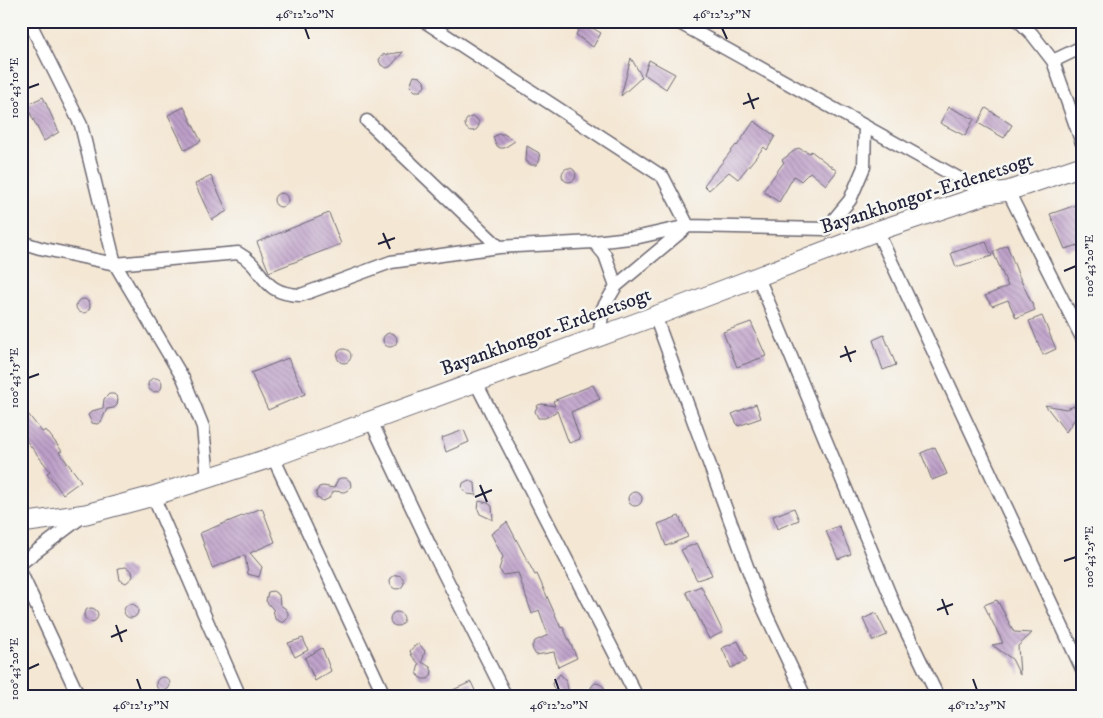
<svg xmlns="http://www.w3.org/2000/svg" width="1103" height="718" viewBox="0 0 1103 718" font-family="'IM FELL DW Pica',serif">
	<defs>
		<pattern id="building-back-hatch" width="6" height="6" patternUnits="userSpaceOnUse" patternTransform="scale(1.25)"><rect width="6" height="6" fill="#bea0c9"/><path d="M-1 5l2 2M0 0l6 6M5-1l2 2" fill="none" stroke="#9a82a4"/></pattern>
	</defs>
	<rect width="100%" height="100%" fill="#f6f6f2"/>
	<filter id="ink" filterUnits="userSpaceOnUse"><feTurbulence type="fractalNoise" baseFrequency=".02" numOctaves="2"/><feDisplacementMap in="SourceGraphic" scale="10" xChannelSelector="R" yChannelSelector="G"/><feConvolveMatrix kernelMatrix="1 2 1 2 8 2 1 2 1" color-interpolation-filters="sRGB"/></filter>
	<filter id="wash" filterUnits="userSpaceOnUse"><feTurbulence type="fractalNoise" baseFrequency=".0096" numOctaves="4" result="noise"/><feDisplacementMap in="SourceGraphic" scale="20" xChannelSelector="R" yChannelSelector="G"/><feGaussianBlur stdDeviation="1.12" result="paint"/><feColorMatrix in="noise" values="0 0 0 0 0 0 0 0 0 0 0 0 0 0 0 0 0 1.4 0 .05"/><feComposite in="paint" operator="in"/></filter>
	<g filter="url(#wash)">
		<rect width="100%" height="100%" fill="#f4e7d4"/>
		<g id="blocks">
			<path fill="url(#building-back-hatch)" d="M582 22 601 33 593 47 576 35Z
				M403 52 391 66 387 68 381 65 379 60 382 55Z
				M631 58 642 77 621 96Z
				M649 60 675 74 666 89 644 74Z
				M414 76 420 77 424 81 425 86 421 91H415L410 86Z
				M43 97 59 132 44 141 26 105Z
				M184 107 201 141 185 150 168 115Z
				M949 107 974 119 965 136 940 123Z
				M986 108 1012 125 1004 138 978 123Z
				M465 124a7 7 0 1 1 14 0a7 7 0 1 1-14 0Z
				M754 121 775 136 767 150 764 147 738 179 729 172 709 190 704 185 736 145 737 146Z
				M499 134H504L515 141 504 148H500L496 145 493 137Z
				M527 146 539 153 540 160 536 165H531L526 161Z
				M798 148 810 153 811 151 837 171 826 185 810 172 801 181 794 176 779 202 763 191 784 162 782 160Z
				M562 175a7 7 0 1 1 14 0a7 7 0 1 1-14 0Z
				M211 176 227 211 212 220 195 184Z
				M274 200a7 7 0 1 1 14 0a7 7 0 1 1-14 0Z
				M1082 203V244L1065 249 1050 214Z
				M329 213 341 244 269 272 257 242Z
				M986 242 992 256 956 267 951 253Z
				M1007 245 1018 274 1035 310 1016 318 1008 300 992 306 985 296 1008 286 993 252Z
				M76 306a7 7 0 1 1 14 0a7 7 0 1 1-14 0Z
				M1042 316 1056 349 1043 355 1029 321Z
				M751 322 766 356 737 367 723 332Z
				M383 340a7 7 0 1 1 14 0a7 7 0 1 1-14 0Z
				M884 335 896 365 883 370 873 340Z
				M337 356a7 7 0 1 1 14 0a7 7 0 1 1-14 0Z
				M288 358 305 394 268 410 251 373Z
				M148 385a7 7 0 1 1 14 0a7 7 0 1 1-14 0Z
				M593 385 600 399 571 412 580 439 569 443 557 411 545 418H538L535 411 538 405 542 404 555 406 553 401Z
				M109 394H114L118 398 117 405 114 408 107 409 101 422 97 424 92 423 88 415 92 411 103 408 104 399Z
				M1082 403V408L1066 432 1045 405 1066 409Z
				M756 404 761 418 738 426 732 414Z
				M21 405 42 432 46 430 62 451 59 452 81 481 63 494 47 473 50 471 21 434Z
				M464 430 469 442 446 452 442 438Z
				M935 447 947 474 932 480 921 453Z
				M341 478H346L350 481 351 486 348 490 344 492 334 491 328 499 323 501 317 498 316 493 319 487 323 486 334 488 338 479Z
				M469 480 475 483 476 495 467 494 462 488 463 483Z
				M628 499a7 7 0 1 1 14 0a7 7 0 1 1-14 0Z
				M479 501 488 503 492 506 493 520 480 514 478 509Z
				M262 508 275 542 250 553 262 567 259 577 248 574 245 555 212 568 200 533Z
				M794 508 799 520 777 529 773 516Z
				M679 516 688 537 666 546 658 524Z
				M507 522 535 575 537 574 561 628 563 627 577 658 558 667 554 652 536 655 533 650 532 646 535 641 548 635 539 610 532 614 518 573 503 575 499 569 503 557 491 534Z
				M839 526 851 554 838 559 826 531Z
				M697 543 712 575 697 580 681 550Z
				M126 567 132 571 133 577 126 583 120 580 118 568Z
				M390 582a7 7 0 1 1 14 0a7 7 0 1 1-14 0Z
				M701 586 723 632 709 639 686 592Z
				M273 591 279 595 280 605 286 609 288 613V618L283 623 275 619 273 609 266 601 268 592Z
				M997 600 1014 632 1032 633 1018 646 1020 675 1012 659 992 645 1003 643 984 605Z
				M124 611a7 7 0 1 1 14 0a7 7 0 1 1-14 0Z
				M84 615a7 7 0 1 1 14 0a7 7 0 1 1-14 0Z
				M390 619a7 7 0 1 1 14 0a7 7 0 1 1-14 0Z
				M876 613 887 635 873 641 863 619Z
				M303 638 308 650 295 657 288 643Z
				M738 641 747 660 731 668 722 648Z
				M419 644 425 651 422 662 430 667 432 671 431 676 428 679H423L419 677 417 672 419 664 412 656 410 651 414 646Z
				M322 648 331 671 315 681 305 658Z
				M560 674 566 681 570 697 556 690 553 687 552 683Z
				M156 684a7 7 0 1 1 14 0a7 7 0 1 1-14 0Z
				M471 682 478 697H437Z
				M595 683 600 684 604 687 605 692 603 697H587L592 686Z"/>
		</g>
	</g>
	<g filter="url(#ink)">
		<use href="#blocks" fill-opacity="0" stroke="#6c6771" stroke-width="1"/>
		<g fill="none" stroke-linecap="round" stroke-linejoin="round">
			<g stroke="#6c6771" stroke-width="15">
				<path id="street" d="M29 21 81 125 115 264 184 380 203 427 208 478
					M424 21 663 177 688 226 616 286 603 308 599 337
					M676 21 987 194
					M1019 21 1032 34 1053 61 1082 143
					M1053 61 1082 47
					M367 121 499 247
					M1008 191 1082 338
					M877 231 1082 669
					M21 242 40 248 115 264 238 253C267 269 259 294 301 295L391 262 499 247 594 242 639 237 688 226 826 229 850 200 864 167 865 126
					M594 242 605 255 616 286
					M758 277 897 612 938 697
					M655 316 759 599 805 697
					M476 383 637 697
					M371 421 429 544 506 697
					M273 457 385 697
					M153 496 240 697
					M21 563 83 516
					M21 573 79 697"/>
			</g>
			<g stroke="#6c6771" stroke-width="21">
				<path id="secondary" d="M21 523 86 514 153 496 273 457 655 316 877 231 987 194 1008 191 1082 166"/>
			</g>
			<use href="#street" stroke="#fff" stroke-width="12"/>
			<use href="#secondary" stroke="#fff" stroke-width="19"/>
		</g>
	</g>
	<path fill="none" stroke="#22223b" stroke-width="2" d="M305 28 309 39M722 28 727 39M28 88 39 84M748 93 754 109M743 104 759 98M383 233 390 249M378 244 395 238M1064 271 1076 266M845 346 851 362M840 357 856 351M28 378 39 374M480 485 487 502M475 497 492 490M1064 561 1076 557M942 599 948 615M937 610 953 604M116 625 122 642M111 637 127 630M28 669 39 664M137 679 141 690M555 679 559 690M973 679 977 690"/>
	<g text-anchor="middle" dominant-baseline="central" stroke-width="5" stroke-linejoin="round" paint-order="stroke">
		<g font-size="20" fill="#22223b" stroke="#f6f6f2">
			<text transform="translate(927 194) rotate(-18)">Bayankhongor-Erdenetsogt</text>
			<text transform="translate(546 332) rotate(-20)">Bayankhongor-Erdenetsogt</text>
		</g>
	</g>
	<rect width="1103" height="718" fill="none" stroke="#f6f6f2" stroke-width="55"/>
	<rect x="28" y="28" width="1048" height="662" fill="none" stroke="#22223b" stroke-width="2"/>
	<g font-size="12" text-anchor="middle" fill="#22223b">
		<text x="305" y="18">46°12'20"N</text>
		<text x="722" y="18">46°12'25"N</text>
		<text transform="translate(14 88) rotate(-90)" y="4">100°43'10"E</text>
		<text transform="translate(1089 266) rotate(-90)" y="4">100°43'20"E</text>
		<text transform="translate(14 378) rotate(-90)" y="4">100°43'15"E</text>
		<text transform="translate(1089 557) rotate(-90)" y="4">100°43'25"E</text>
		<text transform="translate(14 669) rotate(-90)" y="4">100°43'20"E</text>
		<text x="141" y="709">46°12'15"N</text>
		<text x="559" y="709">46°12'20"N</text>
		<text x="977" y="709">46°12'25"N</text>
	</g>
</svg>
